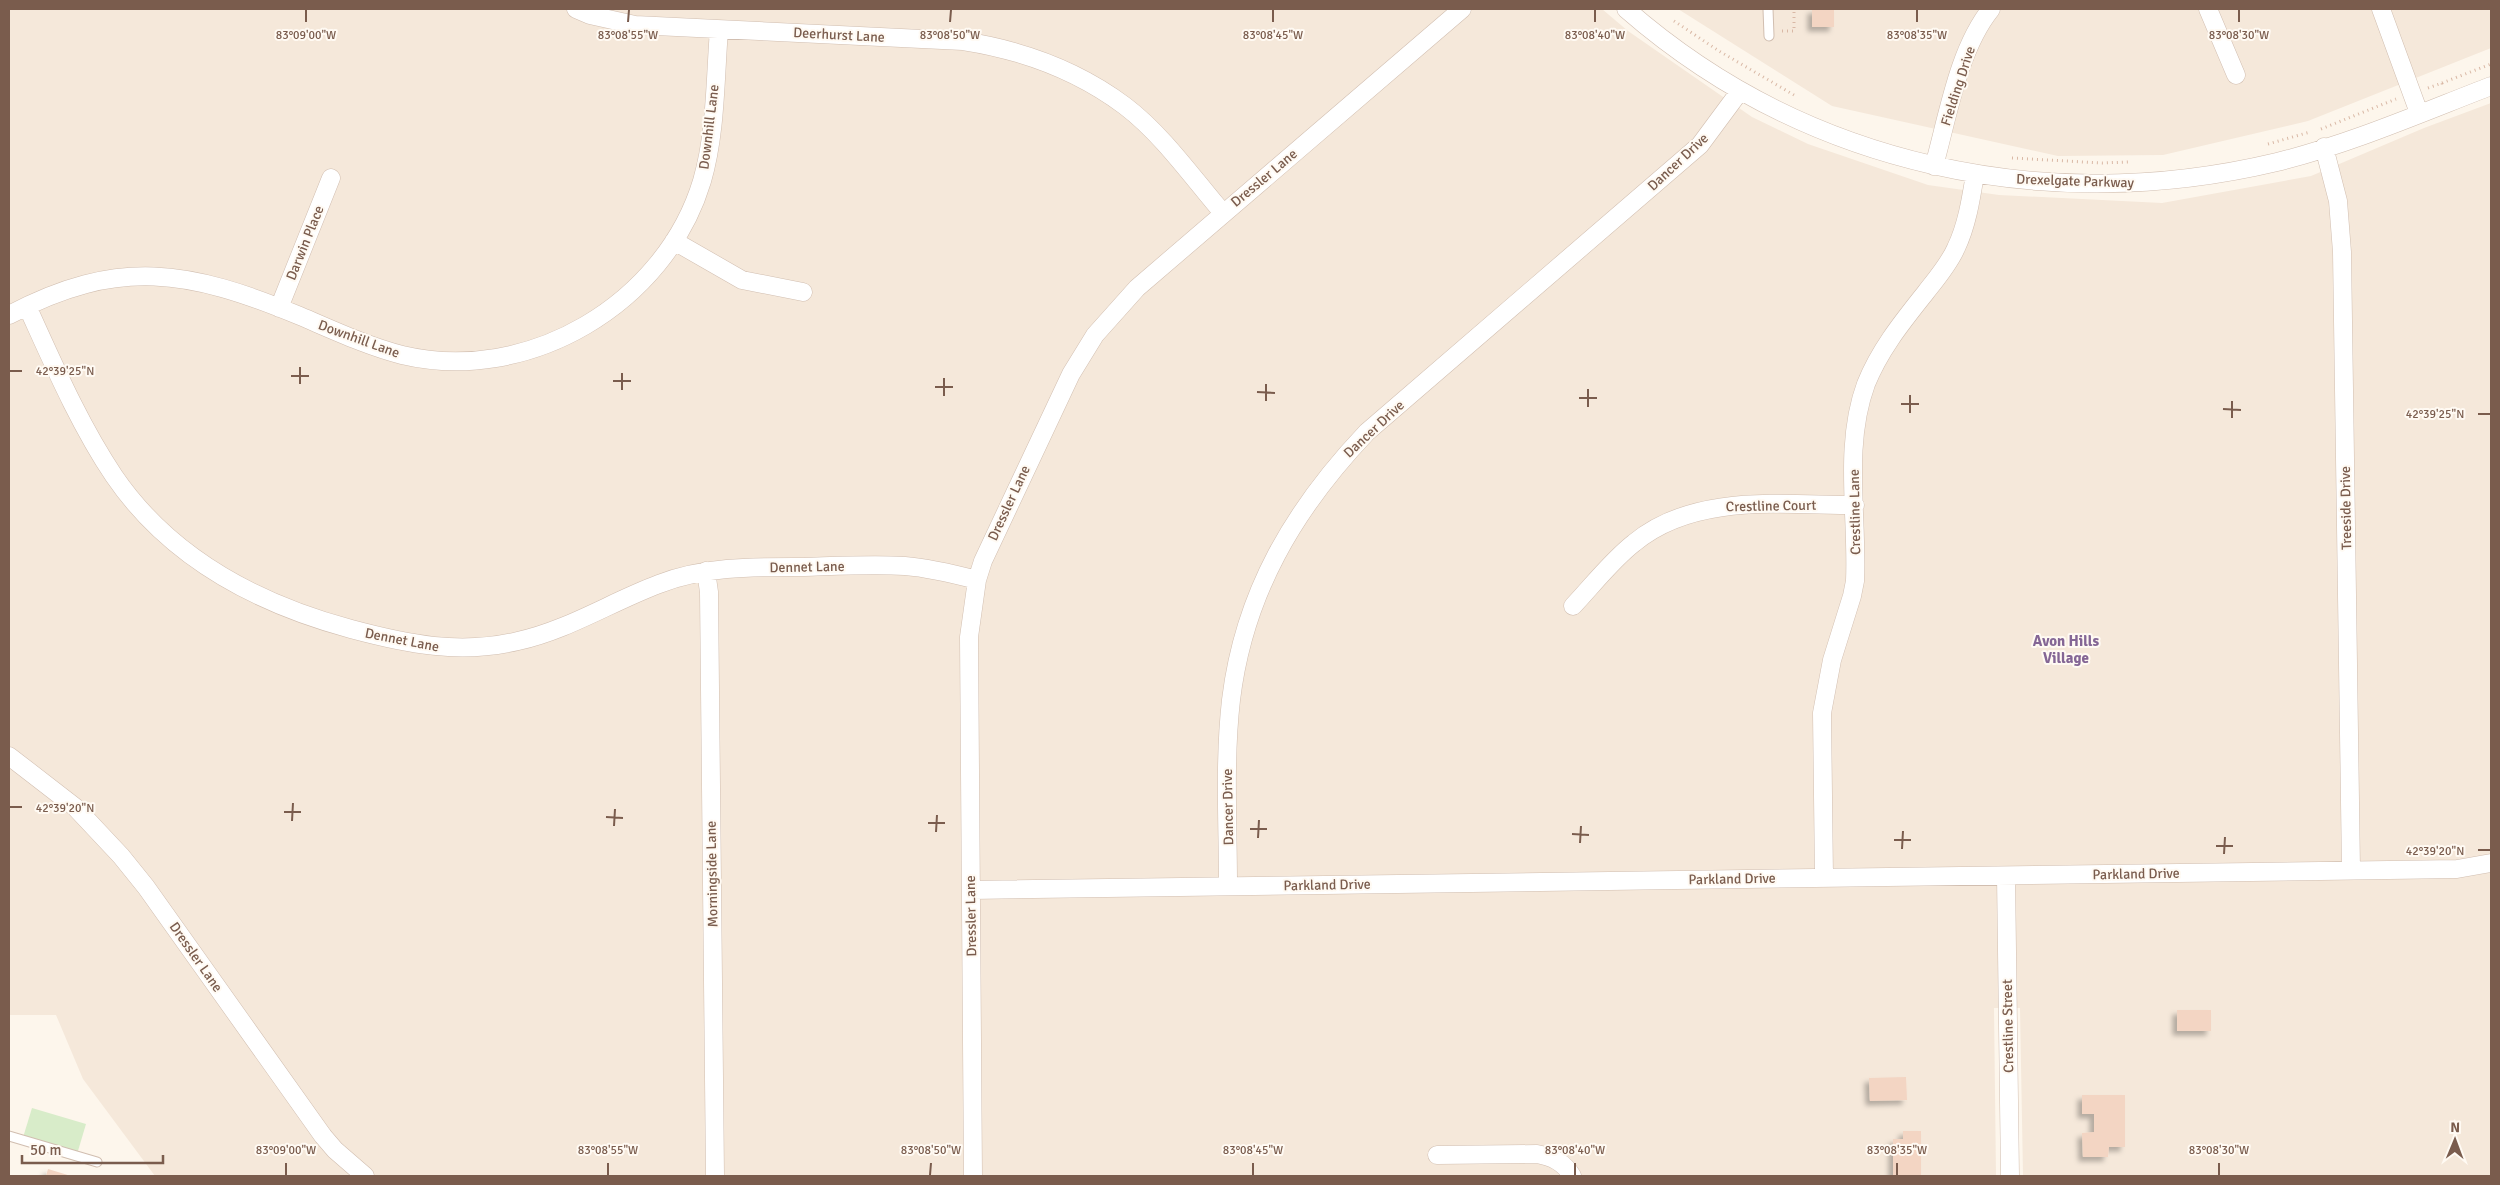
<svg xmlns="http://www.w3.org/2000/svg" width="2500" height="1185" viewBox="0 0 2500 1185" font-family="Signika,sans-serif">
	<defs>
		<filter id="shadow"><feDropShadow dx="-4.5" dy="4.5" stdDeviation="2.5" flood-color="#0004"/></filter>
	</defs>
	<rect width="100%" height="100%" fill="#fdf6ec"/>
	<path fill="#f5e8da" d="M9 9H1602L1628 31 1752 117 1808 144 1928 185 1999 195 2162 203 2311 176 2424 128 2491 103V1176H2023L2020 1008H1994L1996 1176H155L83 1079 56 1015H9Z
		M1678 9H2491V48L2308 121 2163 155 2058 156 1832 106Z"/>
	<path fill="#d8ecc9" d="M32 1108 86 1124 75 1161 21 1144Z"/>
	<path fill="#f3d5c3" filter="url(#shadow)" d="M1812 9H1834V27H1812Z
		M2177 1010H2211V1031H2177Z
		M1906 1077 1907 1100 1870 1101 1869 1078Z
		M2082 1095H2125V1147H2109L2108 1157H2083L2082 1133 2094 1132V1114H2082Z
		M1903 1131H1921V1176H1893V1139H1903Z
		M48 1169 71 1176H46Z"/>
	<g fill="none" stroke-linecap="round" stroke-linejoin="round">
		<g stroke="#d1beb0" stroke-width="11">
			<path id="lane" d="M1768 9 1769 36
				M9 1136 97 1162"/>
		</g>
		<g stroke="#d1beb0" stroke-width="19">
			<path id="street" d="M576 9 590 15 635 25 963 41C1021 50 1077 70 1125 106 1163 135 1192 177 1223 213
				M1626 9C1806 166 2046 217 2277 162 2350 144 2421 113 2491 86
				M2208 9 2236 75
				M2381 9 2419 113
				M2324 147 2338 201 2342 252 2351 870
				M1934 166C1948 116 1958 50 1991 9
				M674 241 742 280 803 292
				M27 306C53 363 79 424 114 476 170 558 258 604 351 629 407 644 460 655 518 641 568 630 611 602 659 584 705 566 755 567 804 567 837 566 872 564 905 566 930 568 954 574 977 580
				M279 308 331 178
				M9 315C119 257 189 270 300 316 333 330 367 346 402 355 528 385 665 304 702 181 716 133 715 80 719 30
				M706 571 709 592 715 1176
				M1573 606C1593 585 1611 561 1634 543 1694 493 1782 505 1855 505
				M9 756 75 807 121 856 146 887 323 1136 335 1150 365 1176
				M2006 876 2010 1176
				M1824 878 1822 713 1832 660 1852 596 1855 581C1858 517 1843 446 1866 384 1880 349 1903 321 1926 292 1937 278 1949 264 1956 248 1967 225 1971 199 1975 174
				M1228 886C1228 824 1224 762 1231 700 1244 593 1294 509 1367 432L1700 145 1740 91
				M971 890 2457 869 2491 863
				M1437 1155 1537 1154C1552 1157 1564 1162 1572 1176
				M973 1176 969 637 977 580 983 561 1071 374 1095 335 1137 288 1462 9"/>
		</g>
		<path stroke="#d9b8a5" stroke-width="3" stroke-dasharray="1 4" stroke-linecap="butt" d="M1674 21 1719 51 1794 95
			M1782 31H1794V9
			M2442 83 2491 64
			M2428 88 2442 83 2443 87
			M2321 129 2396 99
			M2268 144 2310 132
			M2012 158 2102 163 2128 162"/>
		<use href="#lane" stroke="#fff" stroke-width="9"/>
		<use href="#street" stroke="#fff" stroke-width="18"/>
	</g>
	<path fill="none" stroke="#7a5c4d" stroke-width="2" d="M306 22V10M628 22 629 10M950 22 951 10M1273 22V10M1595 22V10M1917 22V10M2239 22V10M10 371H22M291 376H309M613 381H631M300 384V367M935 387H953M622 390V373M1257 392 1275 393M944 396V378M1579 398H1597M1266 401V384M1901 404H1919M1588 407V389M2223 409 2241 410M1910 413V395M2478 414H2490M2232 418V401M10 807H22M284 812H301M606 817 623 818M292 821 293 803M928 823H945M614 826 615 809M1250 829H1267M936 832 937 815M1572 834 1589 835M1258 838 1259 820M1894 840H1911M1580 843 1581 826M2216 846H2233M1902 849 1903 831M2478 850H2490M2224 854 2225 837M286 1175V1163M608 1175V1163M930 1175 931 1163M1253 1175V1163M1575 1175V1163M1897 1175V1163M2219 1175V1163"/>
	<g text-anchor="middle" dominant-baseline="central" stroke-width="4" stroke-linejoin="round" paint-order="stroke">
		<g font-size="14" fill="#7a5c4d" stroke="#fffaf3">
			<text transform="translate(839 35) rotate(3)">Deerhurst Lane</text>
			<text transform="translate(1958 86) rotate(-72)">Fielding Drive</text>
			<text transform="translate(709 127) rotate(-83)">Downhill Lane</text>
			<text transform="translate(1678 162) rotate(-43)">Dancer Drive</text>
			<text transform="translate(1264 178) rotate(-40)">Dressler Lane</text>
			<text transform="translate(2075 181) rotate(2)">Drexelgate Parkway</text>
			<text transform="translate(305 243) rotate(-68)">Darwin Place</text>
			<text transform="translate(359 339) rotate(20)">Downhill Lane</text>
			<text transform="translate(1374 429) rotate(-43)">Dancer Drive</text>
			<text transform="translate(1009 503) rotate(-65)">Dressler Lane</text>
			<text transform="translate(1771 506) rotate(-1)">Crestline Court</text>
			<text transform="translate(2346 508) rotate(-91)">Treeside Drive</text>
			<text transform="translate(1855 512) rotate(-91)">Crestline Lane</text>
			<text transform="translate(807 567) rotate(-1)">Dennet Lane</text>
			<text transform="translate(402 640) rotate(11)">Dennet Lane</text>
			<text transform="translate(1228 807) rotate(-91)">Dancer Drive</text>
			<text transform="translate(712 874) rotate(-91)">Morningside Lane</text>
			<text transform="translate(2136 874) rotate(-1)">Parkland Drive</text>
			<text transform="translate(1732 879) rotate(-1)">Parkland Drive</text>
			<text transform="translate(1327 885) rotate(-1)">Parkland Drive</text>
			<text transform="translate(971 916) rotate(-91)">Dressler Lane</text>
			<text transform="translate(196 957) rotate(55)">Dressler Lane</text>
			<text transform="translate(2008 1026) rotate(-91)">Crestline Street</text>
		</g>
		<g font-size="15" font-weight="bold" fill="#846695" stroke="#fffaf3">
			<text x="2066" y="641">Avon Hills<tspan x="2066" dy="17">Village</tspan></text>
		</g>
	</g>
	<g font-size="12" text-anchor="middle" fill="#7a5c4d" stroke="#fffaf3" stroke-width="4" stroke-linejoin="round" paint-order="stroke">
		<text x="306" y="39">83°09'00"W</text>
		<text x="628" y="39">83°08'55"W</text>
		<text x="950" y="39">83°08'50"W</text>
		<text x="1273" y="39">83°08'45"W</text>
		<text x="1595" y="39">83°08'40"W</text>
		<text x="1917" y="39">83°08'35"W</text>
		<text x="2239" y="39">83°08'30"W</text>
		<text x="65" y="375">42°39'25"N</text>
		<text x="2435" y="418">42°39'25"N</text>
		<text x="65" y="812">42°39'20"N</text>
		<text x="2435" y="855">42°39'20"N</text>
		<text x="286" y="1154">83°09'00"W</text>
		<text x="608" y="1154">83°08'55"W</text>
		<text x="931" y="1154">83°08'50"W</text>
		<text x="1253" y="1154">83°08'45"W</text>
		<text x="1575" y="1154">83°08'40"W</text>
		<text x="1897" y="1154">83°08'35"W</text>
		<text x="2219" y="1154">83°08'30"W</text>
	</g>
	<rect width="2500" height="1185" fill="none" stroke="#7a5c4d" stroke-width="20"/>
	<g transform="translate(2455 1140) rotate(1)" stroke="#fffaf3" stroke-width="4" paint-order="stroke">
	<path d="M0-4L9 19L0 12L-9 19Z" fill="#7a5c4d"/>
	<text y="-8" font-size="14" font-weight="bold" text-anchor="middle" fill="#7a5c4d">N</text>
	</g>
	<path d="M22 1155v8h141v-8" fill="none" stroke="#7a5c4d" stroke-width="2.5"/>
	<text x="30" y="1155" font-size="15" fill="#7a5c4d" stroke="#fffaf3" stroke-width="4" paint-order="stroke">50 m</text>
</svg>
